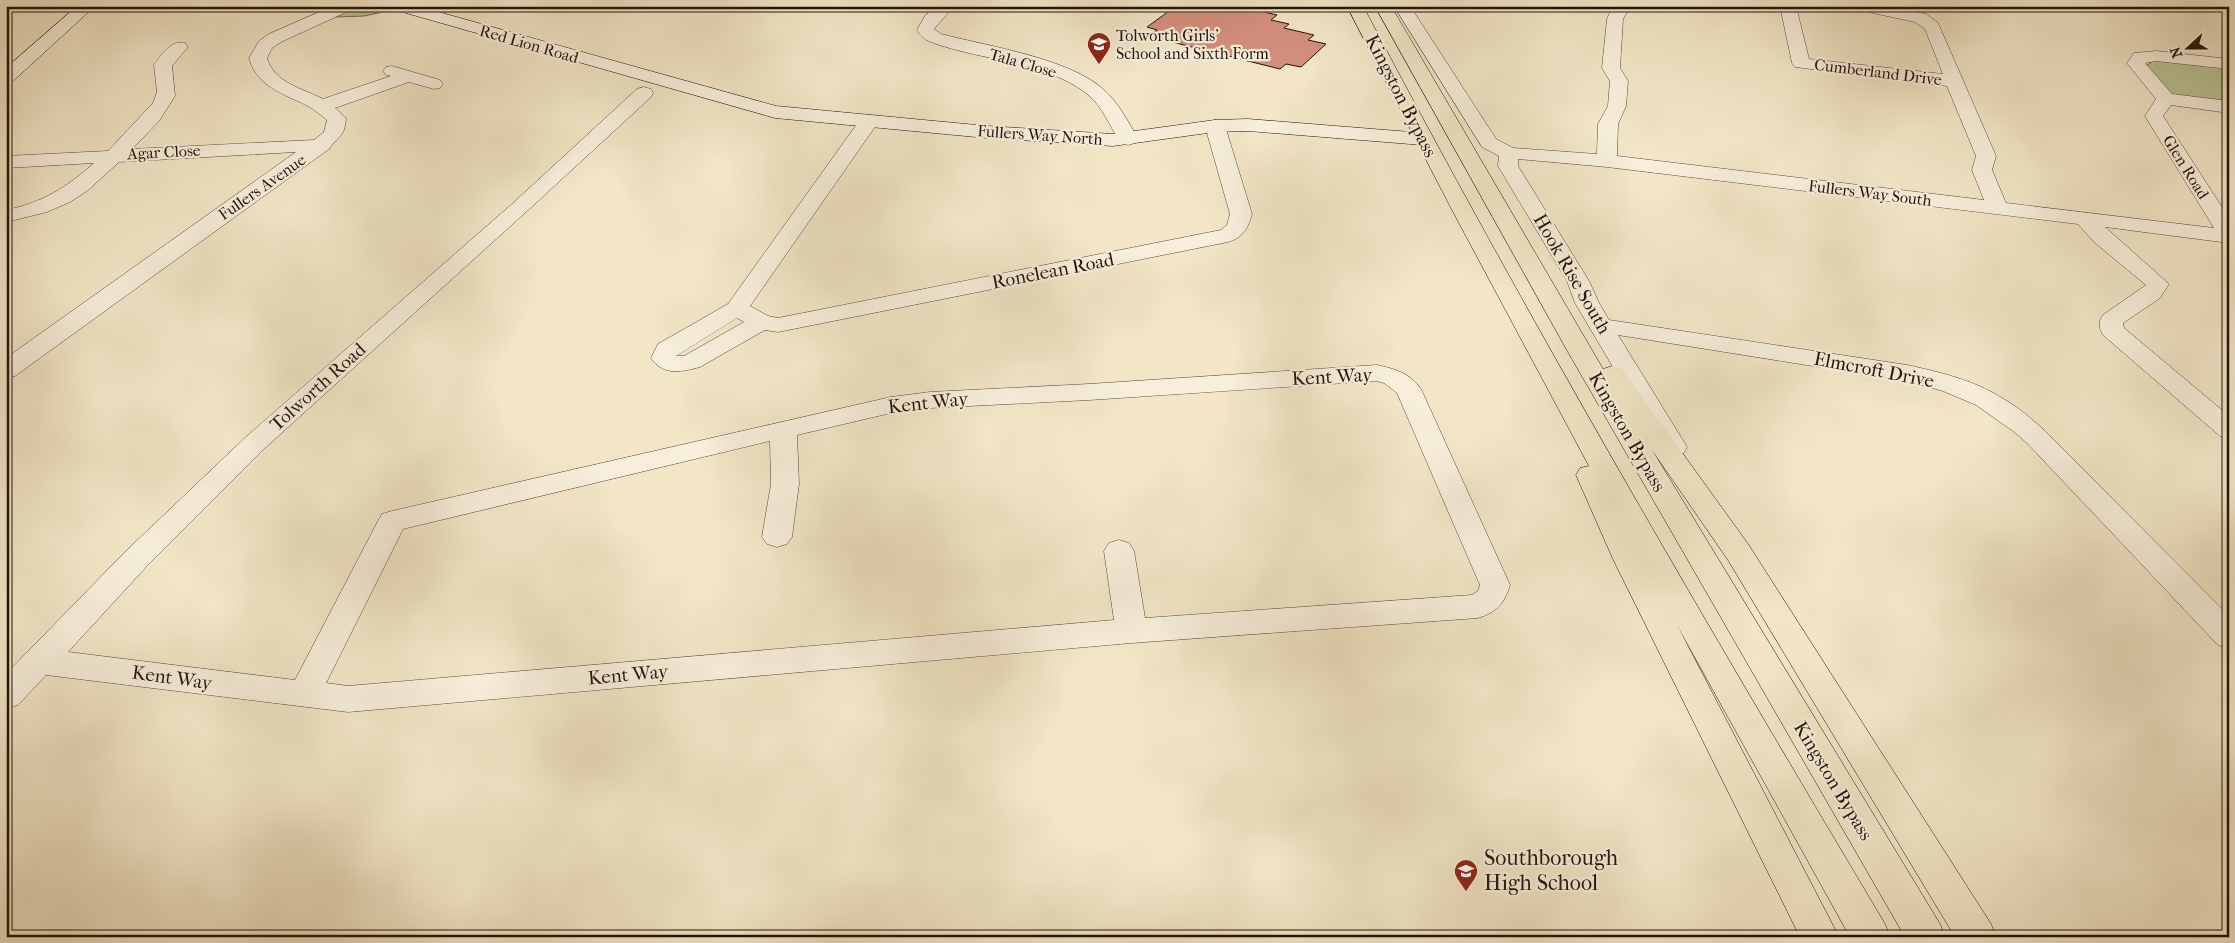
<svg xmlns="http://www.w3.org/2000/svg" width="2235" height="943" viewBox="0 0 2235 943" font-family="'IM FELL French Canon',serif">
	<rect width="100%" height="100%" fill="#f2e6c7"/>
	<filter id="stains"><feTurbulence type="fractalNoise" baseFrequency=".004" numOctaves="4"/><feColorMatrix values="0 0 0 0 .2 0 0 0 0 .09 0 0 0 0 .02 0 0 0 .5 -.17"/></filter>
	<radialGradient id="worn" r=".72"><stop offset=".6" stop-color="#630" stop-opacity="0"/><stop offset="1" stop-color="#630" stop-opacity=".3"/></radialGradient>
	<path fill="#bac596" stroke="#6e6c50" d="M357 6H359L383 12 364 16 336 17Z
		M2154 60 2229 68V104L2175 96 2167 92 2146 66Z"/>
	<path fill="#d58f7f" stroke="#22120b" d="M1176 6H1211L1227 10 1232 6H1238L1277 15 1271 20 1289 24 1284 28 1314 35 1308 40 1326 44 1301 67 1286 64 1280 69 1148 36 1157 30 1147 27Z"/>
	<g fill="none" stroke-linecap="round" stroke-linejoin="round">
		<g stroke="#56473a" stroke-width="1">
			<path id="street" d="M333 6H355L353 9 281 42 272 48 267 58C274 83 302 88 323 99L391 76 386 75 383 71 386 67 392 66 440 80 443 84 440 88 434 89 409 82 335 108 346 118C345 137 338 136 329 149L15 376 6 378V358L296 152 119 162 87 191 70 202 47 212 6 222V210C42 203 67 187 94 163L6 168V156L108 151 153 103 157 92 154 65C162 54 171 40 185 43L188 47 172 66 175 96 159 121 132 149 314 140 324 132 327 120C321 115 315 110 308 106 284 94 257 87 249 58L259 41 269 34Z
				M936 6H954L934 29 941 34C987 46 1068 58 1103 89 1118 102 1128 121 1138 139L1135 143 1128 145 1121 143C1109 126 1103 106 1086 93 1042 60 981 61 931 42 925 40 920 35 917 30L925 16Z
				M1394 6H1410L1496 139 1513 148 1597 154 1598 124 1608 106 1610 81 1602 68 1607 19 1613 6H1631L1623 19 1620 68 1628 81 1626 106 1618 124 1617 156 1984 200 1972 170 1976 156 1947 86 1795 67 1792 63 1780 6H1796L1809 59 1943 74 1925 29 1915 22 1854 9 1852 6H1886L1920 13 1926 14 1938 23 1996 156 1992 170 2006 203 2214 228 2145 116 2156 99 2127 63 2134 53 2156 51 2229 59V69L2156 61 2145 63 2172 94 2229 101V113L2171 105 2163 116 2229 218V243L2105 227 2169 284 2160 298 2123 323 2124 328 2229 416V439L2220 436 2103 335C2099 328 2098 322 2103 315L2146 285 2094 242 2078 224 1607 167 1518 159V166L1589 281 1599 303 1609 320 1907 365C1939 372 1974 380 2002 398 2018 407 2032 419 2045 431L2229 616V648L2218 645 2027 443 2013 431 1976 405 1943 391 1907 381 1618 335 1687 447 1684 453 1674 456 1664 453 1575 303 1567 281 1498 166 1499 156 1482 147Z
				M644 87 651 89 653 93 651 97 526 212 265 448 146 567 68 652 295 680 378 521 382 514 392 511 891 397 930 392 1089 384 1377 365C1395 369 1410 373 1421 389L1510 585C1504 604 1497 612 1478 618L1131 643 348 712 46 675 18 705 6 709V674L126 551 247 436 512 204 637 89ZM1377 381 1384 383 1397 393 1480 585 1478 591 1472 595 1145 618 1134 551 1129 543 1119 540 1109 543 1104 551 1114 620 348 686 326 683 403 529 770 441 771 484 762 537 767 544 777 547 787 544 792 537 799 484 797 435 891 413 930 408 1089 400Z
				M869 115 876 117 879 121 750 306 768 316 778 318 1221 230 1227 225 1230 214 1205 126 1208 122 1215 120 1222 122 1225 126 1252 214C1248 228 1243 238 1228 242L778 332 765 330 700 367C681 372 663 376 651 358L658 344 728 304 862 117ZM737 318 744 322 684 356H676Z"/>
		</g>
		<g stroke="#22120b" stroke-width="1">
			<path id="secondary" d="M77 6H95L12 82 6 83V68Z
				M390 6H417L776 106 987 126 1113 134 1215 120 1248 119 1423 133 1430 135 1433 139 1430 143 1423 145 1248 131 1215 132 1113 146 987 138 775 118 392 9Z"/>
		</g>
		<g stroke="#22120b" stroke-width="1">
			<path id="highway" d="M1347 6H1363C1527 318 1705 622 1885 924L1890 937H1850L1677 625 1839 937H1800L1613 559 1576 475 1580 468 1589 466 1451 208Z
				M1375 6H1391L1603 369 1612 366 1621 368 1748 544 1991 924 1996 937H1955L1728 560 1652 450 1940 924 1945 937H1905L1568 352Z"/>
		</g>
		<use href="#street" fill="#f7efdb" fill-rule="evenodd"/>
		<use href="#secondary" fill="#f7efdb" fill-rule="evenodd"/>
		<use href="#highway" fill="#f2e6c7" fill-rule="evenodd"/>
	</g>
	<defs>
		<g id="school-pin" transform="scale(1.25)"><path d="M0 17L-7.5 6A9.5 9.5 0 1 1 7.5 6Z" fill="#8f2418" stroke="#f7efdb"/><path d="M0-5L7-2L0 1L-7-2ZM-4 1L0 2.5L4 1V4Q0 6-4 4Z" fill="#fff"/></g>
	</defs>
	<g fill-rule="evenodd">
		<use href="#school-pin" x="1099" y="44"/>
		<use href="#school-pin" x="1466" y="871"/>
	</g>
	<g text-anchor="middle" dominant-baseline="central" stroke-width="4.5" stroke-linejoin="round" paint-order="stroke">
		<g font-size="16" fill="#22120b" stroke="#f7efdb" text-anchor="start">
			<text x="1116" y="35">Tolworth Girls'<tspan x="1116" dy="18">School and Sixth Form</tspan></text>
		</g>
		<g font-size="16" fill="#22120b" stroke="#f7efdb">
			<text transform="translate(529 44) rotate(16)">Red Lion Road</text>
			<text transform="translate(1023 63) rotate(16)">Tala Close</text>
			<text transform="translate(1878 72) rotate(7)">Cumberland Drive</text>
			<text transform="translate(1040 135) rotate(4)">Fullers Way North</text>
			<text transform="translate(164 152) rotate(-3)">Agar Close</text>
			<text transform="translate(2186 167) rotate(58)">Glen Road</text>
			<text transform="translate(262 187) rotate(-35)">Fullers Avenue</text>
			<text transform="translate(1870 193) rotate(7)">Fullers Way South</text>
		</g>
		<g font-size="19" fill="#22120b" stroke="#f7efdb">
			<text transform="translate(1401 96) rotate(63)">Kingston Bypass</text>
			<text transform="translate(1053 271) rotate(-11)">Ronelean Road</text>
			<text transform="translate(1572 274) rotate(60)">Hook Rise South</text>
			<text transform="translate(1874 370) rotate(11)">Elmcroft Drive</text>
			<text transform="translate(1332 377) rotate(-3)">Kent Way</text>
			<text transform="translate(318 387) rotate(-42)">Tolworth Road</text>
			<text transform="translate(928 403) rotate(-6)">Kent Way</text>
			<text transform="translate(1627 432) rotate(60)">Kingston Bypass</text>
			<text transform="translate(628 675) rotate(-5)">Kent Way</text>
			<text transform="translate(172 678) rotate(8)">Kent Way</text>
			<text transform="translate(1833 781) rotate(59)">Kingston Bypass</text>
		</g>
		<g font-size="22" fill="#22120b" stroke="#f7efdb" text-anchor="start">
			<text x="1484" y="858">Southborough<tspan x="1484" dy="25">High School</tspan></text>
		</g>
	</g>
	<rect width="2235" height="943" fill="none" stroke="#f2e6c7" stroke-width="25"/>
	<rect x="8" y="8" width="2220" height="928" fill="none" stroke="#22120b" stroke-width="2.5"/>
	<rect x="12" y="12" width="2210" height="918" fill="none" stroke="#22120b"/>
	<g transform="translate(2188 48) rotate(249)" stroke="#f7efdb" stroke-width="4" paint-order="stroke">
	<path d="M0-4L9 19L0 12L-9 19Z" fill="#22120b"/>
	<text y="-8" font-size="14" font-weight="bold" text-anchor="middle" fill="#22120b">N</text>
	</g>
	<rect width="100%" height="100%" filter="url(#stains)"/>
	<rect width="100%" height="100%" fill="url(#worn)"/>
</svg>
